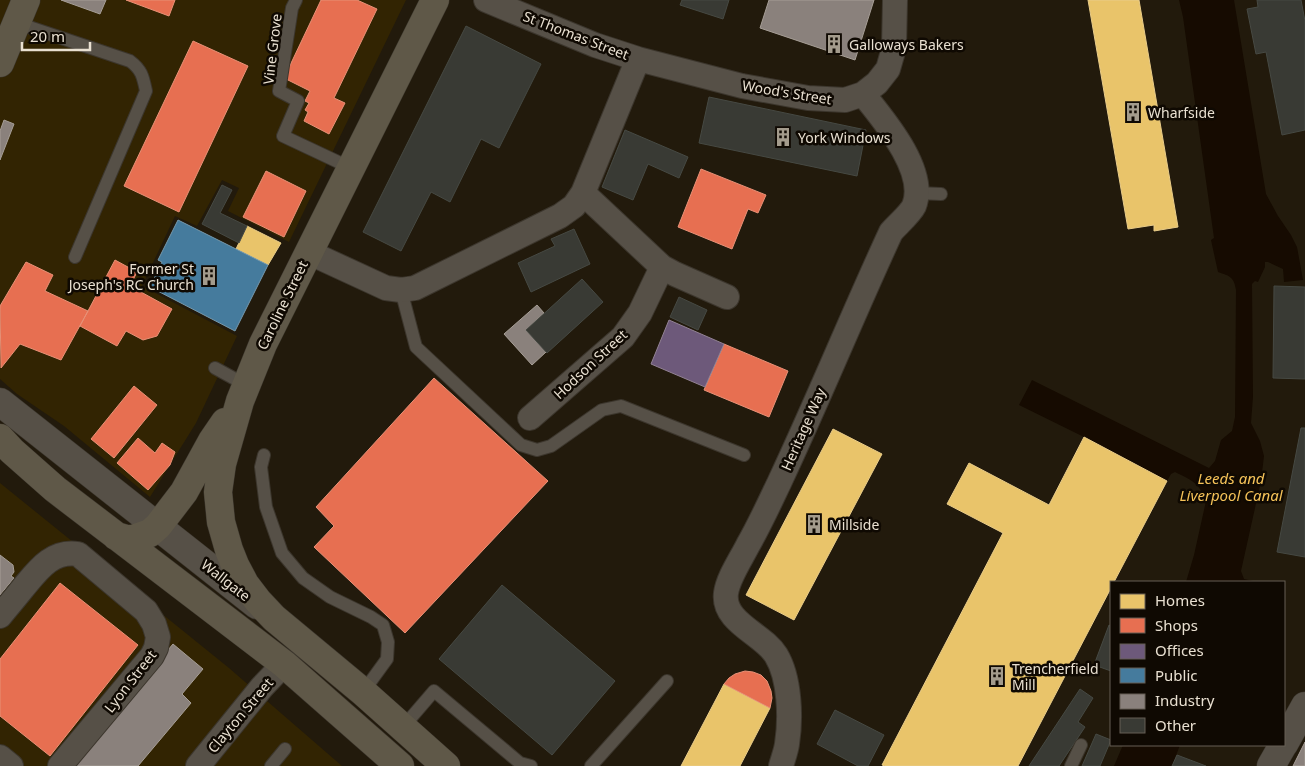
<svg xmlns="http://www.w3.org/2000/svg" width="1305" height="766" viewBox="0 0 1305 766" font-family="'Noto Sans',sans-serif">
	<rect width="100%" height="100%" fill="#221a0c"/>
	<path fill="#322402" d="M0 0H406L289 242 228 211 239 188 222 180 197 226 175 216 142 286 237 336 196 423 150 497 64 426 17 394 0 379Z
		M0 483 229 668 342 766H0Z"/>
	<path fill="#160b01" d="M1179 0H1234L1266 194 1278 216 1291 235 1297 247 1303 280 1284 282 1283 269 1268 262H1265V267L1258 282 1255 281 1252 284 1253 397 1251 423 1260 441 1264 456 1261 481 1241 571 1244 579 1253 581V582H1186L1194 555 1206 501C1199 482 1191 480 1175 472L1171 474 1167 481 1084 437 1019 405 1032 380 1209 468 1215 461 1221 440 1232 431 1235 417 1236 290C1234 277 1230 276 1218 272L1211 240 1214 238 1183 17Z
		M1123 745H1180L1172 766H1114Z"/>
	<path fill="#e9c46a" stroke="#e9cc89" d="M1088 0H1139L1178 227 1154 231V225L1128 229Z
		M247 226 281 243 268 265 236 249Z
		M833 429 882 454 794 620 746 595Z
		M1084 437 1167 481 1114 582H1111V588L1018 766H885L882 765 1003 533 947 504 969 463 1049 505Z
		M724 684 770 708 740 766H681Z"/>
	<path fill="#e76f51" stroke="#e89177" d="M126 0H175L169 16Z
		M321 0H357L377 9 334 98 345 103 329 134 304 121 308 112 305 110 309 103 305 101 310 91 284 78Z
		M193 41 248 66 179 212 124 186Z
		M701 169 766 195 758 213 748 209 732 249 678 227Z
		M266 171 306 191 284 237 243 217Z
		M115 260 137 272 130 286 172 309 157 336 143 340 126 331 117 346 80 326Z
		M26 262 53 275 45 291 88 311 61 360 20 344 1 368 0 306Z
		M724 344 788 371 769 417 704 390Z
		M434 378 548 481 405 633 314 547 334 526 316 507Z
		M134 386 157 405 114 458 91 439Z
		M138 438 155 453 162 443 175 452 170 465 148 490 117 463Z
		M60 583 138 645 50 756 0 716V659Z
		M745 671 753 672 761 675 767 681 771 691 772 698 770 708 724 684 729 678 735 674Z"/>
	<path fill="#6d597a" stroke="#928294" d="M669 320 724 344 705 387 651 364Z"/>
	<path fill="#457b9d" stroke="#7699ad" d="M178 220 268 265 235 331 150 287 162 262 158 260Z"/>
	<path fill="#8a817c" stroke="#a69e96" d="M61 0H106L100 14Z
		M769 0H874L855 60 760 28Z
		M4 120 14 124 0 160V131Z
		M537 305 544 313 526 330 546 352 532 365 504 334Z
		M0 555 13 565 14 572 11 576 14 578 0 595Z
		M173 644 203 669 182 694 191 703 138 766H69Z
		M1305 742V766H1293Z"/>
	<path fill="#393a34" stroke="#464943" d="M682 0H729L723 19 680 5Z
		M1257 0H1301L1305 21V130L1282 135 1266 52 1256 54 1247 9 1258 7Z
		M466 26 541 64 499 148 481 139 450 202 431 192 401 251 363 232Z
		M709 97 866 130 857 176 699 143Z
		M625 130 688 157 679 178 648 164 633 200 602 187Z
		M222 185 232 190 220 213 247 226 239 243 202 224Z
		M574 229 590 264 531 292 518 263 555 246 551 239Z
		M582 279 603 302 547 353 526 330Z
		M1274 286 1305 287V379L1273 378Z
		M679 297 707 310 698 330 670 317Z
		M1301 428H1305V557L1277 552Z
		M502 585 615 681 552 755 439 659Z
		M1109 625 1111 626V671L1094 665Z
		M1080 689 1093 698 1078 722 1085 727 1059 766H1029Z
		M835 710 884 735 868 766H858L817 744Z
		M1096 734 1111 740 1100 766H1082Z
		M1177 755 1206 766H1172Z"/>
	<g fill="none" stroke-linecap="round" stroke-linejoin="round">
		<g stroke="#3c362d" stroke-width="14">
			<path id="service" d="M296 0 292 8 279 91 298 101 283 136 351 168
				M17 23 130 61C142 70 143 77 146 91L75 257
				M917 193 941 194
				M401 290 416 347 521 445 537 450 551 446 602 410 621 406 744 455
				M215 368 246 385
				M264 455 261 467 266 507 282 553 303 578 330 597 371 617 383 625 388 642 387 659 363 692
				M403 727 434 691 520 763 531 766
				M271 766 285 749
				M591 766 667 681
				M1071 766 1081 745"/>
		</g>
		<g stroke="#3c362d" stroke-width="26">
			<path id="minor" d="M486 0 595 45 638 59 742 86 808 98 845 100 863 94 877 83 888 69 894 48 895 0
				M308 252 386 288 401 290 415 288 560 216 574 206 583 193 638 59
				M662 267 675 274 727 297
				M530 418 623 337 640 313 662 267 583 193
				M0 616C8 606 16 597 23 588 38 570 52 550 78 554L146 611 154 624 158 637 156 648 152 656 60 766
				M0 757 11 766
				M198 766 262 687 284 664
				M781 766C783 759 786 751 787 744 791 718 790 678 776 655 763 634 722 622 726 593 728 578 741 559 748 545 760 524 770 502 780 481 819 398 853 314 891 232 897 225 910 214 914 206 928 171 883 119 863 94"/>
		</g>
		<g stroke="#3c362d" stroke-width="29">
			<path id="tertiary" d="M0 402 257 605
				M1284 744 1305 706
				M1271 766 1283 745"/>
		</g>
		<g stroke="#3c362d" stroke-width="29">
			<path id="trunk" d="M435 0 263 344 240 401 222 464 218 492 221 522 229 550 235 565 245 584 258 601 274 618 363 692 446 766
				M0 63 26 0
				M0 438 12 451 55 489 284 664 400 766
				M116 536 126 539H133L150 533 158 526 184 492 212 441 225 422"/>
		</g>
		<use href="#service" stroke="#565047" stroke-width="12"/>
		<use href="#minor" stroke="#565047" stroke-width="24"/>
		<use href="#tertiary" stroke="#565047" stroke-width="28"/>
		<use href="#trunk" stroke="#5f5848" stroke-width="28"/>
	</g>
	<defs>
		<g id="building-bare" transform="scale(1.5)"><path d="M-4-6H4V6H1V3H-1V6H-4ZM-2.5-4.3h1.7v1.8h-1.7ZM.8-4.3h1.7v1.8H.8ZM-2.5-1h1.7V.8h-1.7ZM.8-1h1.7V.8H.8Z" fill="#a39b8c" stroke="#0f0902" stroke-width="2.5" paint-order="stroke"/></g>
	</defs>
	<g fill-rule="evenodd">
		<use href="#building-bare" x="834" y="44"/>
		<use href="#building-bare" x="1133" y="112"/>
		<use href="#building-bare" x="783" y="137"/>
		<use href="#building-bare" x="209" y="276"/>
		<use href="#building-bare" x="814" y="524"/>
		<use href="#building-bare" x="997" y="676"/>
	</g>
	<g text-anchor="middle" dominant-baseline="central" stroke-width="5" stroke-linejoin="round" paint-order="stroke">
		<g font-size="14" fill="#e9e0d1" stroke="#0f0902">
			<text transform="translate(576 35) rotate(21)">St Thomas Street</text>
			<text transform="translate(272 49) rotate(-83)">Vine Grove</text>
			<text transform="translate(787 92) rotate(9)">Wood's Street</text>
			<text transform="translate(282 305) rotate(-64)">Caroline Street</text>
			<text transform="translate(590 364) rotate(-43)">Hodson Street</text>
			<text transform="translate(803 429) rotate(-66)">Heritage Way</text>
			<text transform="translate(226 580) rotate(38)">Wallgate</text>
			<text transform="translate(130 681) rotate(-52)">Lyon Street</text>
			<text transform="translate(240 715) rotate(-50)">Clayton Street</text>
		</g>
		<g font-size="14" fill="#e9e0d1" stroke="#0f0902" text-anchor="start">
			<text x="849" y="44">Galloways Bakers</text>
			<text x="1148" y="112">Wharfside</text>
			<text x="798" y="137">York Windows</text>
			<text x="194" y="268" text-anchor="end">Former St<tspan x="194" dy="16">Joseph's RC Church</tspan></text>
			<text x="829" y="524">Millside</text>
			<text x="1012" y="668">Trencherfield<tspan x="1012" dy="16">Mill</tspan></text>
		</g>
		<g font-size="15" font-style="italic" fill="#f6c359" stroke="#0f0902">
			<text x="1231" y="478">Leeds and<tspan x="1231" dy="17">Liverpool Canal</tspan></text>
		</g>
	</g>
	<rect x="1110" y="581" width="175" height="165" fill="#0f0902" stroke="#665f55"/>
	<rect x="1120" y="594" width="25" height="15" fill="#e9c46a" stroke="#665f55"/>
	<text x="1155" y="606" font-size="15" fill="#e9e0d1">Homes</text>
	<rect x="1120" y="618" width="25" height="15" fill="#e76f51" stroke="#665f55"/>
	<text x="1155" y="631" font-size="15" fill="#e9e0d1">Shops</text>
	<rect x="1120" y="644" width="25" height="15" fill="#6d597a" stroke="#665f55"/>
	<text x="1155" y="656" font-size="15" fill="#e9e0d1">Offices</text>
	<rect x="1120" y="668" width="25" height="15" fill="#457b9d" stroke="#665f55"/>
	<text x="1155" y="681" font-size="15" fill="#e9e0d1">Public</text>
	<rect x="1120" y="694" width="25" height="15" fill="#8a817c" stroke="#665f55"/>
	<text x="1155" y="706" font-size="15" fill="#e9e0d1">Industry</text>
	<rect x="1120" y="718" width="25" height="15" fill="#393a34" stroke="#665f55"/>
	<text x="1155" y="731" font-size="15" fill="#e9e0d1">Other</text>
	<path d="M22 42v8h68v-8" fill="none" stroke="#e9e0d1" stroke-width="2.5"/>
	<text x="30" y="42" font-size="15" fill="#e9e0d1" stroke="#0f0902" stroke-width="4" paint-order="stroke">20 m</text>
</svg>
